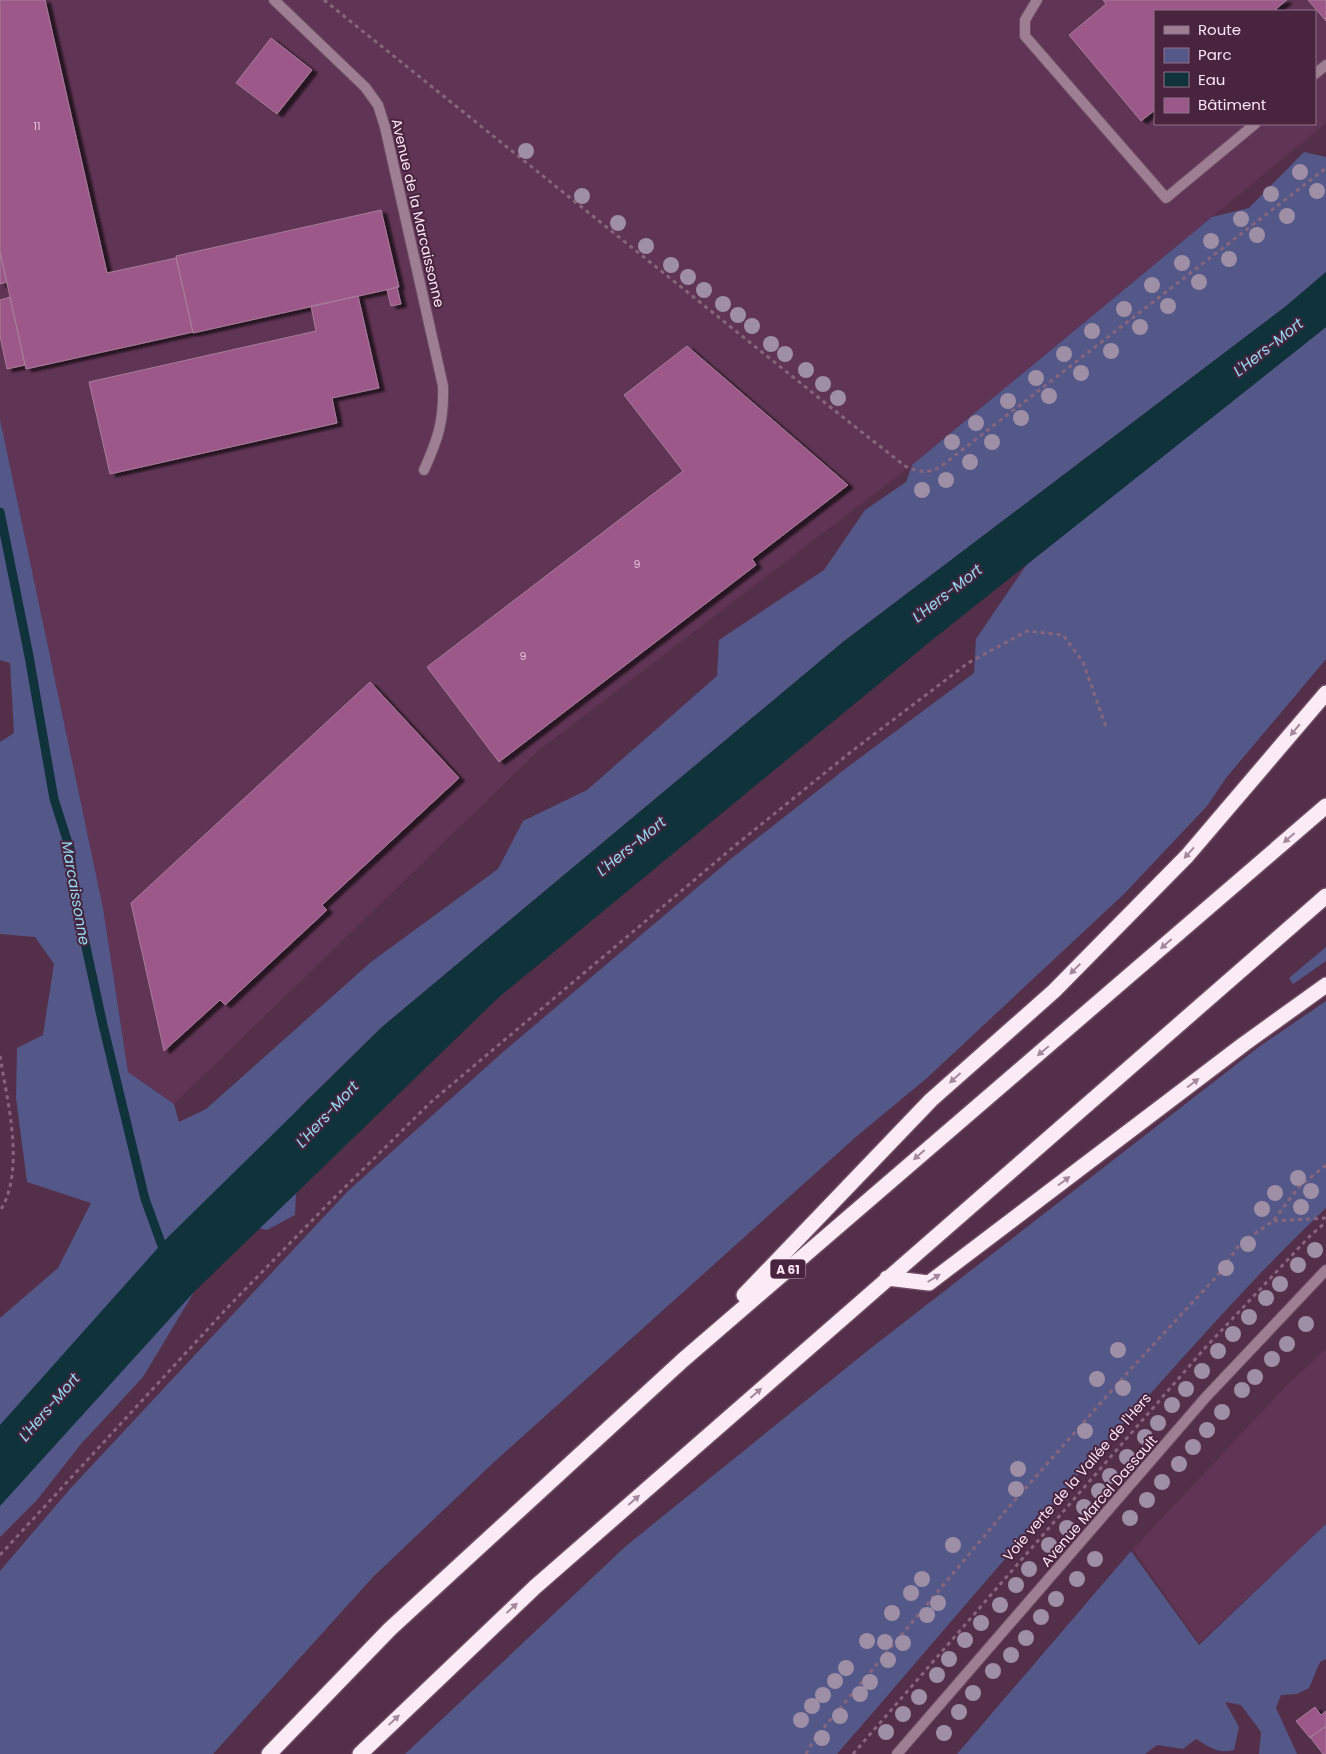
<svg xmlns="http://www.w3.org/2000/svg" width="1326" height="1754" viewBox="0 0 1326 1754" font-family="Poppins,sans-serif">
	<defs>
		<filter id="shadow"><feDropShadow dx="5.5" dy="3" stdDeviation="1" flood-color="#0009"/></filter>
	</defs>
	<rect width="100%" height="100%" fill="#542f49"/>
	<path fill="#603454" fill-rule="evenodd" d="M0 0H1326V123L912 465 538 751 174 1104 128 1072 103 908 0 419ZM1155 11H1315V124H1155Z
		M1326 1349V1525L1199 1643 1133 1549 1287 1385Z"/>
	<path fill="#535889" d="M1304 152 1326 157V272L1285 307 843 642 382 1027 300 1107 295 1215 267 1230 200 1215 194 1292 143 1377 81 1444 37 1500 0 1537V1318L58 1268 91 1203 27 1182 16 1098 17 1048 43 1035 54 964 35 937 0 934V742L14 733 10 663 0 660V419L103 908 128 1072 174 1104 179 1122 206 1109 371 962 498 869 523 821 587 790 717 676 719 640 824 570 865 510 906 482 912 465 1212 217 1249 208Z
		M1326 327V659L1226 778 1207 806 1124 894 927 1078 857 1136 493 1463 373 1577 213 1754H0V1571L70 1489 348 1191 503 1052 732 858 849 766 974 673 976 639 1027 564Z
		M1326 947V961L1293 984 1289 978Z
		M1326 1001V1208C1254 1276 1190 1350 1124 1423 1027 1532 933 1643 837 1754H405L626 1546 871 1348 1260 1046Z
		M1326 1524V1659L1320 1662 1309 1688 1297 1694 1281 1695 1276 1708 1297 1754H1259L1261 1732 1241 1705 1225 1702 1239 1727 1234 1750C1218 1754 1209 1747 1196 1739L1183 1749 1157 1745 1145 1754H957L1131 1551 1199 1645Z"/>
	<path fill="#0f323b" d="M1326 272V327L932 640 498 998 194 1292 0 1506V1425L165 1240 382 1027 843 642 1285 307Z"/>
	<g fill="none" stroke-linecap="round" stroke-linejoin="round">
		<path stroke="#0f323b" stroke-width="9" d="M0 512 29 656 54 799 70 849 74 892 103 1025 145 1199 165 1254"/>
	</g>
	<path fill="#9b5989" stroke="#a77c9a" filter="url(#shadow)" d="M0 0H45L107 273 176 258 193 332 26 369 0 252Z
		M1103 0H1287L1276 9 1278 11H1155V110L1141 121 1069 35 1106 4Z
		M1308 0H1326V21Z
		M271 38 312 70 277 114 236 83Z
		M381 210 399 287 193 333 176 256Z
		M0 252 7 282 0 284Z
		M397 287 401 304 391 306 387 290Z
		M358 296 379 388 332 398 337 423 110 474 89 382 316 331 311 306Z
		M10 297 25 365 7 369 0 336V300Z
		M687 346 848 485 752 559 756 565 499 762 427 667 683 471 624 395Z
		M370 682 459 778 322 905 327 910 225 1005 220 1000 164 1051 131 903Z
		M1315 1707 1321 1715 1326 1711V1726L1310 1738 1296 1721Z
		M1326 1726V1754H1323L1310 1737Z"/>
	<g fill="none" stroke-linecap="round" stroke-linejoin="round">
		<g stroke="#6f4c64" stroke-width="12">
			<path id="service" d="M1037 0 1025 20V36L1166 198 1255 124
				M1315 74 1326 65"/>
		</g>
		<g stroke="#6f4c64" stroke-width="12">
			<path id="minor" d="M274 0 365 87 378 105 385 127 443 386C444 421 438 439 424 470"/>
		</g>
		<g stroke="#6f4c64" stroke-width="12">
			<path id="tertiary" d="M897 1754 1206 1397 1326 1270"/>
		</g>
		<g stroke="#6f4c64" stroke-width="18">
			<path id="motorway" d="M887 1278 929 1283 1244 1044 1326 985
				M744 1295 931 1100 1054 991 1187 856 1326 693
				M269 1754 390 1629 683 1360 1326 806
				M360 1754 535 1587 1326 896"/>
		</g>
		<path stroke="#87657c" stroke-width="3" stroke-dasharray="4 4" stroke-linecap="butt" d="M324 0 844 418 905 466C920 473 931 474 944 464L1326 168
			M0 1056C7 1101 26 1170 0 1211
			M1274 1221 1326 1218
			M0 1555 229 1306 328 1204 431 1102 737 844 852 751 968 663 1027 631 1063 635 1083 662 1107 730
			M806 1754 815 1738 1002 1515 1129 1371 1217 1276 1240 1244 1273 1221 1299 1187 1326 1165
			M853 1754 1205 1348 1310 1236 1326 1222"/>
		<use href="#service" stroke="#9d7e93" stroke-width="10"/>
		<use href="#minor" stroke="#9d7e93" stroke-width="10"/>
		<use href="#tertiary" stroke="#9d7e93" stroke-width="10"/>
		<use href="#motorway" stroke="#fbebf6" stroke-width="15"/>
	</g>
	<g fill="#9e8fa6">
		<circle cx="526" cy="151" r="8"/>
		<circle cx="1300" cy="172" r="8"/>
		<circle cx="1317" cy="191" r="8"/>
		<circle cx="1271" cy="194" r="8"/>
		<circle cx="582" cy="196" r="8"/>
		<circle cx="1287" cy="216" r="8"/>
		<circle cx="1241" cy="219" r="8"/>
		<circle cx="618" cy="223" r="8"/>
		<circle cx="1257" cy="235" r="8"/>
		<circle cx="1211" cy="241" r="8"/>
		<circle cx="646" cy="246" r="8"/>
		<circle cx="1229" cy="259" r="8"/>
		<circle cx="1182" cy="263" r="8"/>
		<circle cx="671" cy="265" r="8"/>
		<circle cx="688" cy="277" r="8"/>
		<circle cx="1199" cy="282" r="8"/>
		<circle cx="1152" cy="285" r="8"/>
		<circle cx="704" cy="290" r="8"/>
		<circle cx="723" cy="304" r="8"/>
		<circle cx="1168" cy="306" r="8"/>
		<circle cx="1124" cy="309" r="8"/>
		<circle cx="738" cy="315" r="8"/>
		<circle cx="752" cy="326" r="8"/>
		<circle cx="1140" cy="327" r="8"/>
		<circle cx="1092" cy="331" r="8"/>
		<circle cx="771" cy="344" r="8"/>
		<circle cx="1111" cy="351" r="8"/>
		<circle cx="785" cy="354" r="8"/>
		<circle cx="1064" cy="354" r="8"/>
		<circle cx="806" cy="370" r="8"/>
		<circle cx="1081" cy="373" r="8"/>
		<circle cx="1036" cy="378" r="8"/>
		<circle cx="823" cy="384" r="8"/>
		<circle cx="1049" cy="396" r="8"/>
		<circle cx="838" cy="398" r="8"/>
		<circle cx="1008" cy="401" r="8"/>
		<circle cx="1021" cy="418" r="8"/>
		<circle cx="976" cy="423" r="8"/>
		<circle cx="952" cy="442" r="8"/>
		<circle cx="992" cy="442" r="8"/>
		<circle cx="970" cy="462" r="8"/>
		<circle cx="946" cy="480" r="8"/>
		<circle cx="922" cy="490" r="8"/>
		<circle cx="1298" cy="1178" r="8"/>
		<circle cx="1311" cy="1191" r="8"/>
		<circle cx="1275" cy="1193" r="8"/>
		<circle cx="1301" cy="1207" r="8"/>
		<circle cx="1262" cy="1209" r="8"/>
		<circle cx="1248" cy="1244" r="8"/>
		<circle cx="1315" cy="1250" r="8"/>
		<circle cx="1298" cy="1265" r="8"/>
		<circle cx="1226" cy="1268" r="8"/>
		<circle cx="1280" cy="1284" r="8"/>
		<circle cx="1266" cy="1298" r="8"/>
		<circle cx="1249" cy="1317" r="8"/>
		<circle cx="1306" cy="1324" r="8"/>
		<circle cx="1233" cy="1334" r="8"/>
		<circle cx="1287" cy="1344" r="8"/>
		<circle cx="1118" cy="1350" r="8"/>
		<circle cx="1218" cy="1351" r="8"/>
		<circle cx="1272" cy="1359" r="8"/>
		<circle cx="1202" cy="1371" r="8"/>
		<circle cx="1255" cy="1377" r="8"/>
		<circle cx="1097" cy="1379" r="8"/>
		<circle cx="1123" cy="1388" r="8"/>
		<circle cx="1186" cy="1389" r="8"/>
		<circle cx="1242" cy="1390" r="8"/>
		<circle cx="1172" cy="1405" r="8"/>
		<circle cx="1222" cy="1412" r="8"/>
		<circle cx="1158" cy="1423" r="8"/>
		<circle cx="1207" cy="1430" r="8"/>
		<circle cx="1085" cy="1431" r="8"/>
		<circle cx="1145" cy="1437" r="8"/>
		<circle cx="1193" cy="1447" r="8"/>
		<circle cx="1127" cy="1457" r="8"/>
		<circle cx="1179" cy="1464" r="8"/>
		<circle cx="1018" cy="1469" r="8"/>
		<circle cx="1110" cy="1476" r="8"/>
		<circle cx="1162" cy="1482" r="8"/>
		<circle cx="1016" cy="1489" r="8"/>
		<circle cx="1099" cy="1491" r="8"/>
		<circle cx="1147" cy="1500" r="8"/>
		<circle cx="1084" cy="1507" r="8"/>
		<circle cx="1130" cy="1518" r="8"/>
		<circle cx="1067" cy="1528" r="8"/>
		<circle cx="953" cy="1545" r="8"/>
		<circle cx="1049" cy="1545" r="8"/>
		<circle cx="1095" cy="1559" r="8"/>
		<circle cx="1029" cy="1569" r="8"/>
		<circle cx="922" cy="1579" r="8"/>
		<circle cx="1077" cy="1579" r="8"/>
		<circle cx="1016" cy="1585" r="8"/>
		<circle cx="911" cy="1593" r="8"/>
		<circle cx="1056" cy="1599" r="8"/>
		<circle cx="938" cy="1603" r="8"/>
		<circle cx="1000" cy="1605" r="8"/>
		<circle cx="892" cy="1613" r="8"/>
		<circle cx="927" cy="1615" r="8"/>
		<circle cx="1041" cy="1617" r="8"/>
		<circle cx="981" cy="1623" r="8"/>
		<circle cx="1026" cy="1638" r="8"/>
		<circle cx="965" cy="1640" r="8"/>
		<circle cx="867" cy="1641" r="8"/>
		<circle cx="885" cy="1642" r="8"/>
		<circle cx="903" cy="1643" r="8"/>
		<circle cx="1011" cy="1655" r="8"/>
		<circle cx="949" cy="1659" r="8"/>
		<circle cx="888" cy="1660" r="8"/>
		<circle cx="846" cy="1668" r="8"/>
		<circle cx="993" cy="1671" r="8"/>
		<circle cx="937" cy="1675" r="8"/>
		<circle cx="835" cy="1681" r="8"/>
		<circle cx="870" cy="1682" r="8"/>
		<circle cx="973" cy="1693" r="8"/>
		<circle cx="860" cy="1694" r="8"/>
		<circle cx="823" cy="1695" r="8"/>
		<circle cx="919" cy="1697" r="8"/>
		<circle cx="812" cy="1706" r="8"/>
		<circle cx="959" cy="1712" r="8"/>
		<circle cx="903" cy="1714" r="8"/>
		<circle cx="840" cy="1716" r="8"/>
		<circle cx="801" cy="1720" r="8"/>
		<circle cx="886" cy="1732" r="8"/>
		<circle cx="944" cy="1733" r="8"/>
		<circle cx="822" cy="1738" r="8"/>
	</g>
	<defs><path id="oneway-solid" d="M-6-.8H1V-3.2L6.5 0L1 3.2V.8H-6Z" transform="scale(1.25)"/></defs>
	<g fill="#a2889a">
		<use href="#oneway-solid" transform="translate(1295 730) rotate(130)"/>
		<use href="#oneway-solid" transform="translate(1289 838) rotate(139)"/>
		<use href="#oneway-solid" transform="translate(1189 853) rotate(132)"/>
		<use href="#oneway-solid" transform="translate(1166 944) rotate(139)"/>
		<use href="#oneway-solid" transform="translate(1075 969) rotate(135)"/>
		<use href="#oneway-solid" transform="translate(1043 1051) rotate(140)"/>
		<use href="#oneway-solid" transform="translate(955 1078) rotate(138)"/>
		<use href="#oneway-solid" transform="translate(1193 1083) rotate(-37)"/>
		<use href="#oneway-solid" transform="translate(919 1155) rotate(139)"/>
		<use href="#oneway-solid" transform="translate(1064 1181) rotate(-37)"/>
		<use href="#oneway-solid" transform="translate(934 1278) rotate(-32)"/>
		<use href="#oneway-solid" transform="translate(756 1393) rotate(-41)"/>
		<use href="#oneway-solid" transform="translate(634 1500) rotate(-41)"/>
		<use href="#oneway-solid" transform="translate(512 1608) rotate(-43)"/>
		<use href="#oneway-solid" transform="translate(394 1720) rotate(-43)"/>
	</g>
	<g text-anchor="middle" dominant-baseline="central" stroke-width="4" stroke-linejoin="round" paint-order="stroke">
		<g font-size="11" fill="#e4c1d9">
			<text x="37" y="126">11</text>
			<text x="637" y="564">9</text>
			<text x="523" y="656">9</text>
		</g>
		<rect fill="#48243f" stroke="#c6aabe" stroke-width="1" x="770.5" y="1259.5" width="35" height="19" rx="4"/>
		<g font-size="12" font-weight="bold" fill="#fce4f4">
			<text x="788" y="1269">A 61</text>
		</g>
		<g font-size="14" fill="#fce4f4" stroke="#48243f">
			<text transform="translate(418 213) rotate(77)">Avenue de la Marcaissonne</text>
			<text transform="translate(1077 1477) rotate(-49)">Voie verte de la Vallée de l'Hers</text>
			<text transform="translate(1099 1501) rotate(-49)">Avenue Marcel Dassault</text>
		</g>
		<g font-size="15" font-style="italic" fill="#90ddf3" stroke="#48243f">
			<text transform="translate(1268 347) rotate(-38)">L'Hers-Mort</text>
			<text transform="translate(947 593) rotate(-38)">L'Hers-Mort</text>
			<text transform="translate(631 846) rotate(-39)">L'Hers-Mort</text>
			<text transform="translate(76 893) rotate(80)">Marcaissonne</text>
			<text transform="translate(327 1114) rotate(-47)">L'Hers-Mort</text>
			<text transform="translate(49 1407) rotate(-49)">L'Hers-Mort</text>
		</g>
	</g>
	<rect x="1154" y="10" width="162" height="115" fill="#48243f" stroke="#907187"/>
	<rect x="1164" y="26" width="25" height="8" fill="#9d7e93" stroke="#907187"/>
	<text x="1198" y="35" font-size="15" fill="#fce4f4">Route</text>
	<rect x="1164" y="48" width="25" height="15" fill="#535889" stroke="#907187"/>
	<text x="1198" y="60" font-size="15" fill="#fce4f4">Parc</text>
	<rect x="1164" y="72" width="25" height="15" fill="#0f323b" stroke="#907187"/>
	<text x="1198" y="85" font-size="15" fill="#fce4f4">Eau</text>
	<rect x="1164" y="98" width="25" height="15" fill="#9b5989" stroke="#907187"/>
	<text x="1198" y="110" font-size="15" fill="#fce4f4">Bâtiment</text>
</svg>
